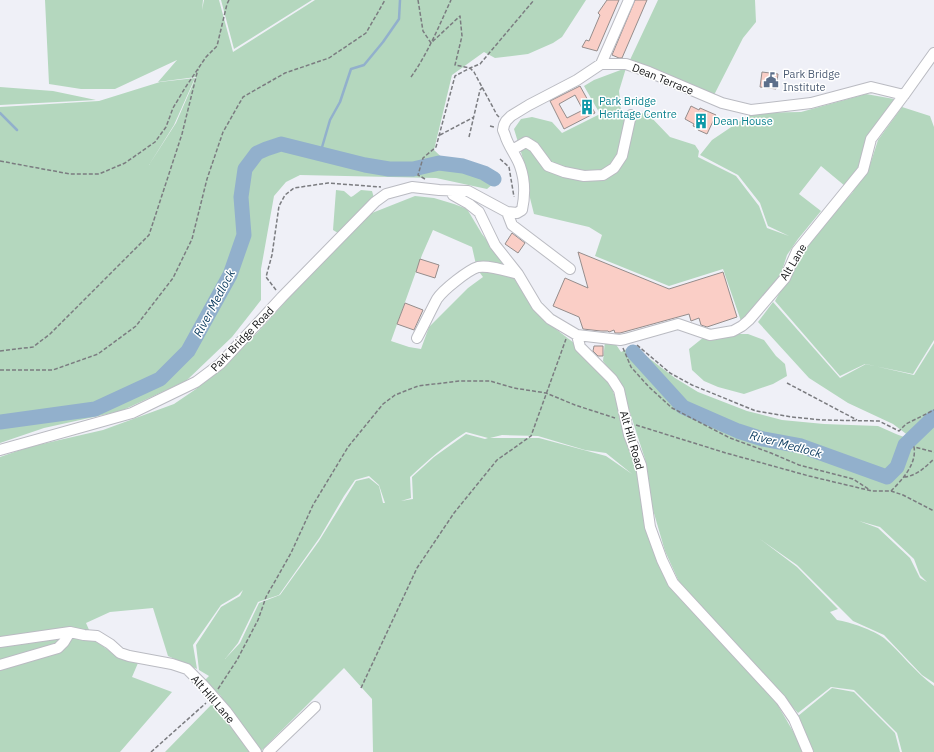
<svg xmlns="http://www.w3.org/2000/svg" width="934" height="752" viewBox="0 0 934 752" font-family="'IBM Plex Sans',sans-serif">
	<rect width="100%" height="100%" fill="#eff0f7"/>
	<path fill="#b4d7be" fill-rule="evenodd" d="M45 0H203L202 10 204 0H219L233 52 315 0H586L562 37 553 43 528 54 495 58 484 52 452 75 434 150 452 167 500 178 487 189 436 178 300 175 286 182 274 196 261 269V300L232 337 186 381 121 411 44 428 0 443V107L99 101 160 82 195 78 174 125 149 165 176 123 196 77 158 82 177 60 115 89H81L49 84Z
		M221 0H312L234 49Z
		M658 0H755L756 22 743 38 713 97 629 62Z
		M626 68 619 91 621 111 648 114 670 137 695 145 699 151 698 157 736 176 759 206 767 228 789 236 768 226 760 203 738 175 700 155 712 140 752 113 801 112 866 94 894 99 869 138 860 170 845 186 821 166 799 194 821 211 798 239 787 255 780 277 764 298 741 321 723 269 669 286 595 256 602 235 589 227 534 214 528 190 524 162 514 129 521 119 532 117 552 122 562 133 600 114 584 86 594 80Z
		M0 87 53 91 96 100 0 105Z
		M902 107 930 116 934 127V340L913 374 865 364 840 376 775 301 804 248 852 193 869 168 878 140Z
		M336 190 344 191 351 197 353 196 361 190 372 191 374 198 338 233 333 230Z
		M415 196 434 198 454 204 467 209 482 234 505 264 531 305 548 323 574 343 610 382 637 464 666 579 776 702 805 752H373L372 699 344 668 261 751 220 695 205 680 209 676 199 670 196 645 221 607 240 596 243 590 238 595 221 605 193 645 197 669 168 656 153 608 110 612 86 623 93 639 108 650 138 663 132 677 172 692 120 752H0V457L29 447 103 430 174 404 196 389 257 333 302 283 372 213ZM433 230 472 247 477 269 483 277 468 288 429 327 421 349 409 347 391 341 422 255ZM466 432 488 438 485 439 466 434 434 457 412 477 413 499 401 501 411 498 410 477C428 460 445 445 466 432ZM502 435 538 436 585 450 606 453 632 474 606 456 539 438H490ZM369 476 379 485 385 503H383L379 486 369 478 356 481 319 541 280 595 259 603 240 643 225 659 238 643 258 602 279 595 320 537 344 496 355 480Z
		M773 302 840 378 866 364 914 375 934 343V683L922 675 884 635 853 621 797 565 760 539 797 567 838 609 830 612 837 620C850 622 873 630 884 638 901 653 915 672 934 686V752H902L897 733 854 690 831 687 798 713 679 582 665 551 651 503 645 459 621 385 603 361 605 341 615 343 621 352 633 346 675 378 698 392 747 411 782 420 824 424 878 426 896 434 917 442 893 424 848 403 809 378 758 322ZM859 521 880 527 914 559 920 575 927 582 920 578 910 558 878 528Z
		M732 334H748L764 340 776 356 785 364 787 376 773 384 744 394 718 387 704 381 692 370 689 349 704 337Z
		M832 688 854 692 895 733 900 752H814L798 716Z
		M214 702 251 752H165Z"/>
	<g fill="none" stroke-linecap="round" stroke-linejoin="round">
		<path stroke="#92b0cc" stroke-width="2.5" d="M0 113 17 130
			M320 154 330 120 340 102 351 69 364 65 383 42 399 19 400 0"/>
		<path stroke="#92b0cc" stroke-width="15" d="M633 352 683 407 738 431 763 439 801 446 887 477 897 467 905 445 934 417
			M0 422 95 409 160 379 188 351 230 275 244 235 241 197 245 169 257 153 266 149 281 144 365 165 389 169H413L439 163 463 166 484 173 494 179"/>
	</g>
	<path fill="#facec6" stroke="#958d8c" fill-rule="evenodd" d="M607 0H619L597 51 582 47 586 40 589 41 600 15 598 13Z
		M635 0H647L622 58H619L612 55Z
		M762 72 778 74 776 89 760 87Z
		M580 86 595 113 564 129 550 101ZM575 95 583 110 567 118 559 104Z
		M691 106 699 110 700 108 716 115 707 134 698 130V128L693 126 694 124 685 119Z
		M512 233 525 243 518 253 505 244Z
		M578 252 669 289 723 272 737 317 707 327 701 325 699 318 691 321 689 314 620 333H615L614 330 609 332 608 331H601L583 329 579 317 553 306 565 278 588 288Z
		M420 259 439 265 435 278 416 272Z
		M405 303 423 310 414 330 397 324Z
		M594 346H603V356H598L593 351Z"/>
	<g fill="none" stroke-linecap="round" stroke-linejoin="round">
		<g stroke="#babbc2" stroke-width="12">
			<path id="minor" d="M601 64 629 0
				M512 150 526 142 534 147 548 166 564 172 584 176 603 175 614 168 622 156 631 115
				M451 191 453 195 469 204 479 212 495 245 518 274 537 306 550 319 577 335 620 340 625 339 678 324 710 335 733 331 742 326 749 320 785 278 797 251 863 170 871 139 904 95 934 53
				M507 212 512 225 570 269
				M577 335 580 347 612 379 619 390 629 435 641 465 650 527 662 560 673 583 781 700 794 719 808 752
				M417 338C424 325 430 312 437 299 443 290 468 270 478 267 490 265 506 271 518 274
				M0 450 132 413 196 382 220 364 282 297 375 202 386 194 412 187 439 190 468 191 507 212 517 213 522 210C525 196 525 180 520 166 516 155 508 146 505 135L503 130 504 125 506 121 511 116 529 105 577 80 601 64H626L649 72 722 103 751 110 811 103 871 87 904 95
				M0 642 70 632 84 635 97 636 110 644 120 653 129 656 172 664 187 669 204 686 226 711 256 752
				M0 665 58 648 64 642 70 632
				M268 752 315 707"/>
		</g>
		<path stroke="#7b7c80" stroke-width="1.5" stroke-dasharray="4 2" stroke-linecap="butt" d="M418 0 423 31 431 43 460 16 462 36 455 65 470 68 474 72 497 115 499 117
			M411 77C428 53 439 26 451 0
			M490 126 494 127
			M440 135 474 117
			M469 137 480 90 483 87
			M500 159 509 167 514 197
			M0 161 70 174H99L125 163 155 142 166 127 173 108 185 88 206 57 217 46 227 4 229 0
			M425 179 418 175 423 158 436 147 455 76 470 68 480 64 534 0
			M276 290 266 277 272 255 279 206 285 195 294 188 328 183 381 187
			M637 345 670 373 692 385 756 411 792 417 822 420 879 421 899 431 906 424 934 410
			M623 348 631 367 649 387 672 408 730 438 771 453 799 465 853 479 870 490
			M0 351 33 347 50 334 149 235 182 134 198 69
			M0 370H53L98 354 136 326 173 278 192 239 207 179 223 132 243 97 285 73 329 58 366 33 385 0
			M787 383 857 420
			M636 425 726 453 809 476 872 491H891L903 495 934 511
			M904 477C917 476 925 467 934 459
			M891 491C902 480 917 464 914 447L934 452
			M361 688 417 568 454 513 497 460 531 436 566 339
			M218 689 237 660 258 620 266 597 291 553 313 505 348 447 383 404 395 395 418 386 459 381H490L514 388 546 393 575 405 615 418
			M151 752 206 703"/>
		<use href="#minor" stroke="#fff" stroke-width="10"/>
	</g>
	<defs>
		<g id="civic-bare" transform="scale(1.2)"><path d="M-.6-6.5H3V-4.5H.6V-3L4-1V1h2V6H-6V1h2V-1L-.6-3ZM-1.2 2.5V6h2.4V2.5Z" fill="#5c6f8a" stroke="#fff" stroke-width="2.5" paint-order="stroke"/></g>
		<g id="building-bare" transform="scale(1.2)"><path d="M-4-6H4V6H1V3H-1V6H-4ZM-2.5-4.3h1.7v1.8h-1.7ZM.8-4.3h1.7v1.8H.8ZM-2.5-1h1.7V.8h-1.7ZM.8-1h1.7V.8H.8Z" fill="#0f9aa8" stroke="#fff" stroke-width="2.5" paint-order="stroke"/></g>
	</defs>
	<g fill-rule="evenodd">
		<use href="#civic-bare" x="771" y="80"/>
		<use href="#building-bare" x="587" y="107"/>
		<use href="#building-bare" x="701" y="121"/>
	</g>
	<g text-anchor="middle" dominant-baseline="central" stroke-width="3" stroke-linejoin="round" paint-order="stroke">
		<g font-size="11" fill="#4e5e75" stroke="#fff" text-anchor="start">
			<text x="783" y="74">Park Bridge<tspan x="783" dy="13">Institute</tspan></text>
		</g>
		<g font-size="11" fill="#141517" stroke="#fff">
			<text transform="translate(663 79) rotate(22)">Dean Terrace</text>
			<text transform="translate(793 262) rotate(-59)">Alt Lane</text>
			<text transform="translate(242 339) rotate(-46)">Park Bridge Road</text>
			<text transform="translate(632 440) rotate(74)">Alt Hill Road</text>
			<text transform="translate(213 699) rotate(49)">Alt Hill Lane</text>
		</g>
		<g font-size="11" fill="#0d838f" stroke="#fff" text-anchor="start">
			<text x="599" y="101">Park Bridge<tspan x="599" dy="13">Heritage Centre</tspan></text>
			<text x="713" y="121">Dean House</text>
		</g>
		<g font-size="12" font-style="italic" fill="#08395e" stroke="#fff">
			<text transform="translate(214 303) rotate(-62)">River Medlock</text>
			<text transform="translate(786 444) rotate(15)">River Medlock</text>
		</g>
	</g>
</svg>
